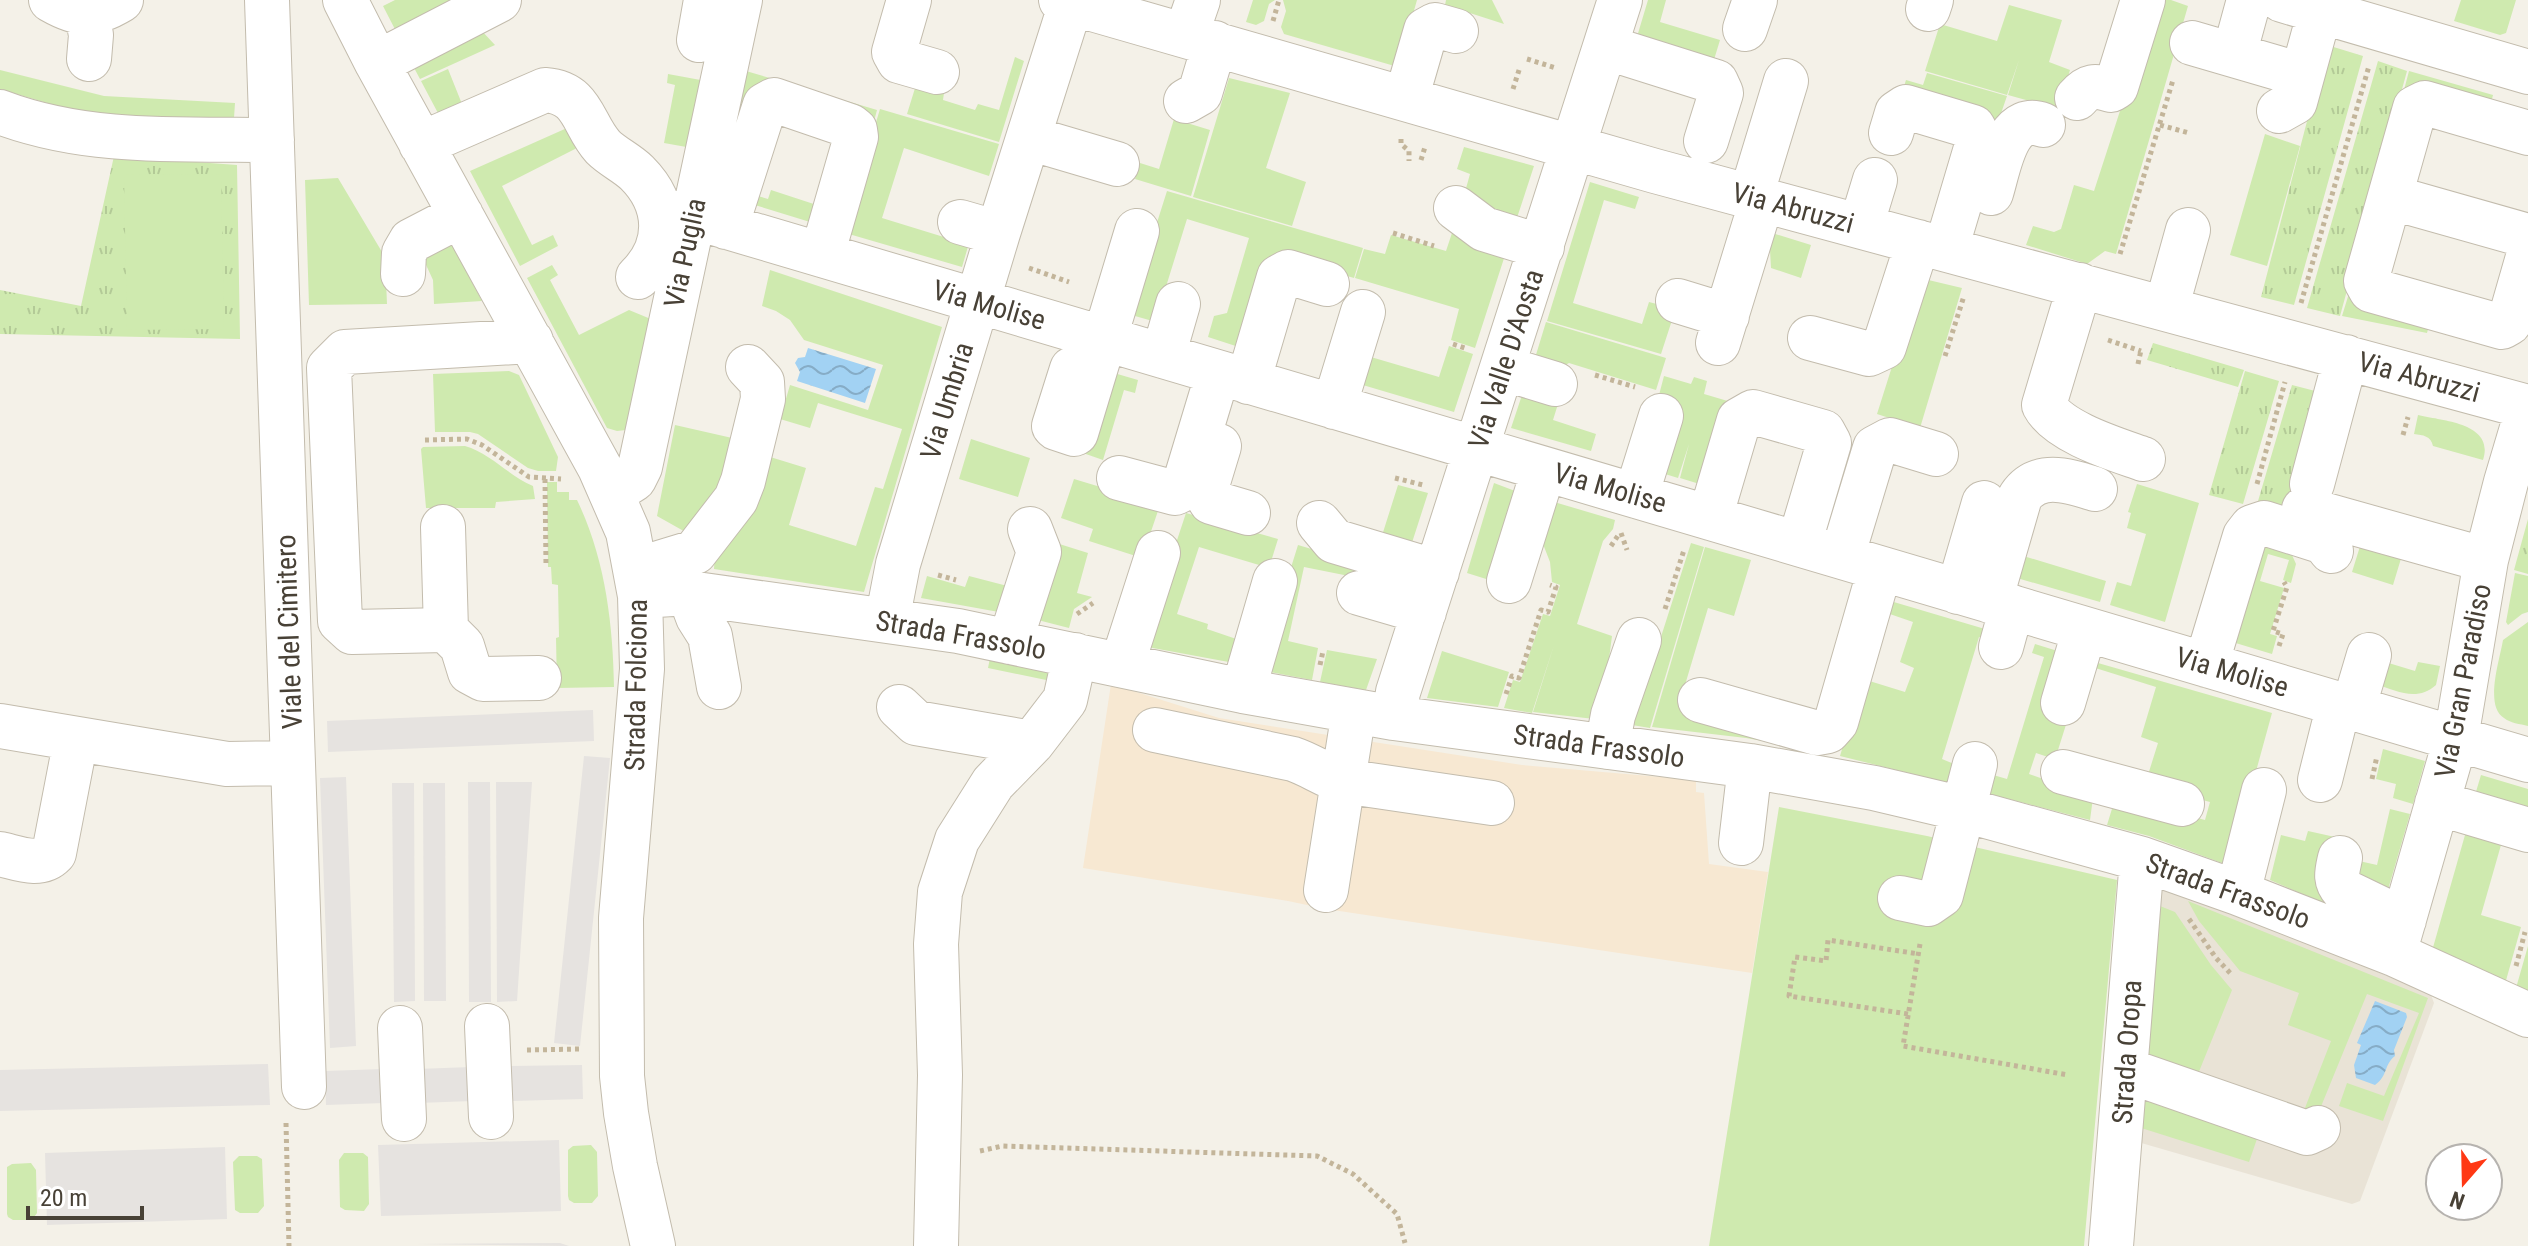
<svg xmlns="http://www.w3.org/2000/svg" width="2528" height="1246" viewBox="0 0 2528 1246" font-family="'Roboto Condensed',sans-serif">
	<defs>
		<pattern id="park-tufts" width="24" height="20" patternUnits="userSpaceOnUse" patternTransform="scale(2)"><rect width="24" height="20" fill="#cfeaaf"/><path d="M3 7l-1-3M5 7V3M7 7l1-3M15 17l-1-3M17 17v-4M19 17l1-3" fill="none" stroke="#b3ca97"/></pattern>
		<pattern id="water-waves" width="16" height="10" patternUnits="userSpaceOnUse" patternTransform="scale(2)"><rect width="16" height="10" fill="#a2d2f3"/><path d="M0 5q4-4 8 0t8 0" fill="none" stroke="#86acc6"/></pattern>
	</defs>
	<rect width="100%" height="100%" fill="#f4f1e8"/>
	<path fill="#e9e3d6" d="M2168 881 2431 995 2434 1003 2360 1201 2352 1204 2131 1140 2158 884Z"/>
	<path fill="#f7e8d2" d="M1111 684 1219 718 1522 765 1696 780V792L1704 793 1709 864 1768 872 1752 973 1326 909 1288 901 1083 868Z"/>
	<path fill="url(#park-tufts)" d="M2327 45 2363 56 2294 305 2261 297Z
		M2378 61 2407 71 2340 316 2307 308Z
		M114 156 237 165 240 339 0 334V290L81 306Z
		M2153 343 2244 370 2238 387 2147 360Z
		M2245 371 2279 381 2243 504 2209 495Z
		M2292 385 2323 393 2287 516 2256 508Z
		M2528 519V574L2514 570Z"/>
	<path fill="#cfeaaf" d="M395 0H465L400 39 383 6Z
		M1253 0H1275L1269 4 1264 21 1256 25 1246 22Z
		M1283 0H1417L1398 67 1284 34 1281 27 1286 11Z
		M1446 0H1492L1504 24 1445 5Z
		M1648 0H1666L1660 22 1720 40 1713 63 1636 40Z
		M2156 0H2171L2188 6 2116 254 2105 251 2087 264 2026 245 2033 226 2054 232 2061 229 2074 185 2094 191Z
		M2461 0H2516L2506 33 2500 35 2454 21Z
		M2009 5 2062 20 2049 62 2070 70 2058 109 2008 95 2019 60 2007 95 1925 71 1940 24 1997 41Z
		M480 29 495 45 420 79 412 64Z
		M1015 57 1024 61 999 142 907 114 916 85 944 93 943 100 975 110 978 104 999 110Z
		M448 69 462 104 439 115 421 81Z
		M0 70 104 96 235 103 234 118 114 123 0 89Z
		M746 71 877 110 858 182 880 109 999 144 989 176 904 148 882 218 947 238 972 233 962 267 842 232 863 126 759 89 722 195Z
		M2409 71 2493 95 2488 115 2404 90Z
		M1927 73 2007 96 1997 125 1901 96 1906 80 1923 85Z
		M668 74 706 81 692 148 664 143 675 85 667 83Z
		M1229 78 1290 93 1266 168 1306 182 1292 226 1193 197Z
		M1174 119 1210 130 1191 196 1135 179 1140 163 1159 169Z
		M567 128 579 145 575 149 502 186 532 245 553 235 558 246 520 266 470 171Z
		M2265 134 2300 146 2267 266 2230 255Z
		M1464 147 1534 166 1514 227 1465 192 1470 174 1457 169Z
		M221 174 224 329 127 330 124 175Z
		M338 178 385 257 387 304 309 305 305 180Z
		M1590 182 1639 197 1635 209 1604 200 1573 303 1642 324 1649 302 1672 308 1674 314 1661 354 1547 321Z
		M771 190 829 209 823 226 745 202 748 193 768 199Z
		M1167 191 1363 248 1354 278 1280 256 1248 350 1208 337 1214 316 1227 313 1249 238 1187 219 1164 293 1163 324 1128 314Z
		M1769 232 1811 245 1801 278 1771 268Z
		M446 233 482 301 434 304 433 280 421 254Z
		M1452 233 1507 249 1475 348 1451 340 1459 309 1355 278 1364 249 1385 254 1391 235 1446 251Z
		M552 265 558 275 550 280 579 335 629 310 658 322 626 430 617 431 607 428 527 278Z
		M770 270 942 327 864 592 714 569 715 552 767 456 806 468 789 525 856 546 875 487 883 489 902 429 818 403 810 428 780 419 790 385 868 410 883 365 804 340 790 320 776 311 762 306Z
		M1920 278 1962 288 1920 428 1877 414Z
		M2350 290 2432 314 2427 333 2342 316Z
		M1546 322 1666 358 1656 390 1569 363 1562 367 1535 358Z
		M1449 346 1473 354 1454 412 1356 383 1364 355 1439 377Z
		M509 371 519 375 558 457 556 471H538L528 468 478 434 470 432H435L433 374Z
		M1107 371 1138 380 1135 393 1124 390 1103 460 1083 453Z
		M1664 376 1691 384 1694 377 1707 381 1704 394 1731 402 1706 486 1680 478 1689 444 1678 478 1649 469 1659 395Z
		M1527 380 1562 391 1553 420 1596 434 1591 451 1511 428Z
		M2418 415C2443 421 2495 423 2483 460L2433 446C2431 436 2423 435 2414 434Z
		M675 425 741 440 742 447 689 534 657 516Z
		M971 439 1030 458 1018 497 959 479Z
		M465 446C490 453 509 476 533 486L535 499 496 502 495 508H426L421 449 423 447Z
		M1074 479 1160 505 1142 558 1089 541 1093 529 1061 518Z
		M547 482H557V492H569V500H577C605 558 613 623 614 687L557 688 556 638 559 637 558 585 552 584 551 567H548Z
		M1494 483 1523 494 1499 583 1467 573Z
		M2137 484 2199 503 2165 622 2110 605 2117 582 2131 586 2146 534 2127 528 2131 513 2128 512Z
		M1398 485 1428 493 1408 555 1379 545Z
		M1544 499 1615 520 1613 529 1603 541 1577 624 1612 636 1609 659 1613 684 1603 720 1533 712 1554 645 1532 713 1504 708 1513 680 1520 682 1543 614 1550 616 1560 585 1552 582 1550 562 1536 526Z
		M1186 513 1278 539 1269 568 1199 547 1177 614 1208 624 1207 629 1251 644 1245 665 1142 646Z
		M2362 540 2403 552 2393 585 2352 572Z
		M1053 542 1088 553 1077 593 1092 597 1074 609 1069 628 1030 618Z
		M1691 543 1704 547 1650 728 1620 723 1659 643Z
		M1298 545 1403 576 1359 578 1304 567 1288 641 1318 648 1312 680 1259 670Z
		M1705 547 1751 560 1734 616 1708 608 1679 705 1815 750 1746 738 1652 727Z
		M2264 547 2292 555 2296 564 2291 583 2283 580 2289 560 2268 554 2260 581 2284 588 2270 634 2277 636 2272 654 2229 641Z
		M2017 554 2106 581 2100 602 2010 576Z
		M2515 573 2528 576V612L2522 614 2508 625 2506 622Z
		M927 576 965 587 969 576 1019 589 1010 614 921 598Z
		M1887 600 1995 632 1993 641 1979 637 1942 759 1954 764 1949 783 1840 756 1863 679 1905 692 1914 668 1900 662 1913 622 1884 612Z
		M2528 622V726C2520 724 2510 723 2504 718 2484 706 2500 659 2503 640Z
		M2035 644 2064 653 2070 712 2058 750 2066 763 2036 753 2029 774 2060 785 2094 790 2090 820 1970 789 1976 770 2007 779 2044 657 2032 653Z
		M1327 650 1377 659 1366 690 1320 682Z
		M1442 651 1509 672 1498 707 1427 698Z
		M990 658 1051 668V681L988 668Z
		M2091 661 2272 713 2230 866 2149 836 2107 825 2115 799 2119 797 2205 820 2210 802 2125 779 2147 778 2158 743 2141 737 2156 687 2089 666Z
		M2382 661 2415 671 2418 662 2440 666 2436 685C2417 702 2397 691 2375 684Z
		M2383 749 2425 761 2413 804 2393 798 2396 784 2376 779Z
		M2481 775 2528 789V810L2475 795Z
		M1779 807 1927 836 2117 880 2084 1246H1709Z
		M2390 809 2410 814 2385 900 2355 887 2350 859 2377 865Z
		M2467 828 2503 838 2481 915 2521 927 2505 984 2432 951Z
		M2308 831 2335 837 2326 875 2376 926 2270 880 2281 835 2305 841Z
		M2188 901 2428 998 2383 1121 2339 1106 2347 1083 2384 1096 2419 1013 2367 994 2320 1109 2303 1113 2331 1041 2288 1025 2299 993 2240 971 2199 921Z
		M2160 906 2175 912 2211 965 2232 990 2196 1079 2146 1062Z
		M2528 946V994L2516 988Z
		M2142 1096 2258 1136 2249 1162 2138 1127Z
		M591 1145 597 1152 598 1196 592 1203H574L569 1200 568 1196V1150L573 1146Z
		M344 1153H363L368 1157 369 1204 364 1211 345 1210 340 1207 339 1160Z
		M239 1156H257L262 1159 264 1206 258 1213H240L235 1210 233 1162Z
		M31 1163 36 1170 37 1213 32 1220H13L8 1217 7 1214V1167L12 1164Z"/>
	<path fill="#e6e3e0" d="M593 710 594 741 328 752 327 721Z
		M584 756 610 758 580 1046 554 1043Z
		M346 777 356 1046 330 1048 320 778Z
		M468 782H490L491 1002H469Z
		M496 782H532L517 1001 497 1002Z
		M392 783H414L415 1001 394 1002Z
		M423 783H445L446 1001H424Z
		M268 1064 270 1105 0 1111V1070Z
		M582 1065 583 1099 512 1101 511 1066Z
		M471 1067 472 1101 418 1103 417 1069Z
		M383 1069 384 1103 326 1105 325 1071Z
		M559 1140 561 1211 381 1216 378 1145Z
		M225 1147 227 1219 47 1225 45 1153Z
		M560 1243 569 1246 416 1244Z"/>
	<path fill="url(#water-waves)" d="M808 348 876 369 865 403 797 381 800 372 795 363 798 358 805 357Z
		M2375 1001 2406 1013 2407 1017 2394 1050 2395 1056C2384 1064 2388 1076 2375 1085L2356 1078 2354 1065 2361 1045 2357 1043Z"/>
	<g fill="none" stroke-linecap="round" stroke-linejoin="round">
		<g stroke="#c3bcad" stroke-width="46">
			<path id="minor" d="M51 0C79 16 93 17 121 0
				M267 0 304 1087
				M345 0 377 63 600 468 628 532 640 596 642 669 621 918 622 1076 626 1113 635 1166 653 1246
				M909 0 894 52 899 61 937 72
				M1061 0 1655 171 2528 407
				M2282 0 2528 72
				M1928 9 1931 0
				M87 14 91 35 89 59
				M1745 29 1755 0
				M1186 35 1198 0
				M699 40 706 0
				M2192 43 2281 69
				M1605 47 1716 82 1721 93 1706 141
				M2234 55 2249 0
				M377 63 499 0
				M2077 98C2088 85 2095 85 2111 90L2116 87 2143 0
				M1406 99 1426 30 1435 25 1456 31
				M1186 101 1200 93 1215 43
				M2279 111 2295 102 2320 11
				M0 112C87 145 180 139 272 140
				M1891 133 1897 113 1906 107 1973 127 1979 138 1946 249
				M2528 133 2425 103 2415 108 2366 281 2371 290 2502 327 2509 323 2528 257
				M1029 138 1117 164
				M421 144 545 90C584 93 582 124 603 147 613 157 627 163 637 173 668 204 670 246 638 277
				M1991 193C1999 168 2006 111 2043 125
				M1751 196 1786 81
				M2390 197 2528 236
				M1456 208 1484 229 1542 247
				M660 211 680 213 2528 760
				M960 222 998 233
				M1861 226 1875 180
				M726 227 765 105 774 100 850 126 855 130 856 137 822 255
				M403 274 404 253 411 241 461 215
				M2080 285 2044 405C2058 432 2115 449 2143 459
				M1678 301 1727 316
				M2166 309 2188 230
				M1810 338 1869 354 1884 347 1918 242
				M531 341 345 352 329 368 340 621 352 632 446 630 462 646 470 672 483 679 539 678
				M1718 343 1762 200
				M1163 356 1178 304
				M1503 368 1555 384
				M1072 369 1054 426 1056 428 1074 434 1076 433 1137 231
				M1248 382 1279 277 1288 272 1327 284
				M1334 407 1363 312
				M1219 446 1205 492 1211 502 1248 513
				M1119 478 1175 493 1183 489 1218 373
				M2312 484 2346 357
				M612 493 634 479 640 467 740 0
				M1636 496 1661 416
				M2304 509 2486 560
				M1710 518 1739 420 1753 412 1823 432 1829 443 1799 544
				M1319 523 1334 541 1437 572
				M443 527 446 630
				M1842 557 1875 448 1890 440 1936 454
				M636 570 695 552 736 499 743 481 763 399 762 382 748 367
				M1509 581 1544 469
				M1958 592 1984 503
				M689 593 698 617 710 636 719 687
				M1359 593 1424 612
				M640 596 689 593 958 631 1243 691 1394 718 1750 766 1874 788 1946 805 2142 859 2238 893 2394 954 2528 1015
				M1990 601 2020 497C2038 470 2069 481 2095 489
				M887 621 898 564 998 233 1072 0
				M1010 642 1039 552 1030 529
				M2001 647 2012 607
				M1122 665 1158 553
				M2206 665 2245 536 2252 527 2264 523 2324 542 2331 551
				M1243 691 1275 581
				M1700 700 1817 733 1828 731 1836 722 1880 569
				M2063 703 2085 629
				M899 707 916 723 1032 743
				M2353 709 2369 655
				M1394 718 1398 692 1620 0
				M0 726 227 764 293 763
				M1155 730 1293 759C1311 765 1325 776 1343 781L1492 803
				M1607 747 1613 715 1639 640
				M2063 772 2182 804
				M2320 780 2339 704
				M2437 803 2528 830
				M1741 843 1750 766
				M0 854C18 858 40 868 54 853L76 739
				M2340 858C2337 872 2334 880 2344 891L2404 920
				M1326 890 1354 711
				M2238 893 2264 790
				M1900 898 1928 904 1941 895 1975 764
				M2394 954 2456 738 2486 560 2506 482 2528 408
				M487 1026 491 1117
				M400 1028 404 1119
				M2126 1070 2307 1133 2318 1128
				M936 1246 940 1075 936 944 940 892 957 840 993 783 1032 743 1065 700 1075 655
				M2111 1246 2142 859"/>
		</g>
		<path stroke="#c3b59a" stroke-width="5" stroke-dasharray="4 4" stroke-linecap="butt" d="M1273 21 1279 0
			M1527 59 1556 68
			M1513 89 1520 67
			M2160 125 2189 133
			M1401 139V144L1409 151V161
			M1421 160 1425 147
			M1393 233 1434 246
			M2120 254 2173 80
			M1029 268 1069 282
			M2301 303 2369 66
			M2108 340 2141 351
			M1453 344 1468 349
			M1945 356 1964 296
			M2138 364 2141 350
			M1595 375 1635 387
			M2403 435 2408 417
			M425 440 467 439 482 445 529 477 561 479
			M1395 478 1423 485
			M545 479 546 566
			M2257 484 2285 382
			M1621 533 1627 550
			M1611 546 1619 534
			M938 575 956 580
			M1665 609 1684 550
			M1077 614 1093 603
			M2279 646 2283 634 2273 631 2287 587 2284 582
			M1320 665 1323 651
			M1506 694 1512 676 1519 678 1541 610 1548 612 1556 587 1550 585
			M2372 779 2377 756
			M2189 919 2216 958 2232 975
			M1920 944 1903 1046 2068 1075
			M2516 966 2525 932
			M1908 1014 1789 996 1795 957 1826 961 1828 940 1919 954
			M527 1050 581 1049
			M286 1123 289 1246
			M980 1151 1002 1146 1317 1156 1353 1174 1397 1214 1405 1243"/>
		<use href="#minor" stroke="#fff" stroke-width="44"/>
	</g>
	<g text-anchor="middle" dominant-baseline="central" stroke-width="8" stroke-linejoin="round" paint-order="stroke">
		<g font-size="28" fill="#484136" stroke="#fff">
			<text transform="translate(1793 208) rotate(15)">Via Abruzzi</text>
			<text transform="translate(685 253) rotate(-78)">Via Puglia</text>
			<text transform="translate(989 305) rotate(16)">Via Molise</text>
			<text transform="translate(1506 359) rotate(-72)">Via Valle D'Aosta</text>
			<text transform="translate(2419 377) rotate(15)">Via Abruzzi</text>
			<text transform="translate(947 401) rotate(-73)">Via Umbria</text>
			<text transform="translate(1610 488) rotate(16)">Via Molise</text>
			<text transform="translate(289 632) rotate(-92)">Viale del Cimitero</text>
			<text transform="translate(961 635) rotate(10)">Strada Frassolo</text>
			<text transform="translate(2232 672) rotate(16)">Via Molise</text>
			<text transform="translate(2463 681) rotate(-79)">Via Gran Paradiso</text>
			<text transform="translate(636 685) rotate(-89)">Strada Folciona</text>
			<text transform="translate(1599 746) rotate(8)">Strada Frassolo</text>
			<text transform="translate(2228 891) rotate(20)">Strada Frassolo</text>
			<text transform="translate(2127 1052) rotate(-86)">Strada Oropa</text>
		</g>
	</g>
	<g transform="translate(2464 1182) rotate(200)"><circle r="38" fill="#ffffff" stroke="#b6b3af" stroke-width="2"/>
	<path d="M0-6L14 30L0 20L-14 30Z" fill="#ff3814"/>
	<text y="-12" font-size="22" font-weight="bold" text-anchor="middle" fill="#484136">N</text>
	</g>
	<path d="M28 1206v12h114v-12" fill="none" stroke="#484136" stroke-width="4"/>
	<text x="40" y="1206" font-size="24" fill="#484136" stroke="#ffffff" stroke-width="6" paint-order="stroke">20 m</text>
</svg>
